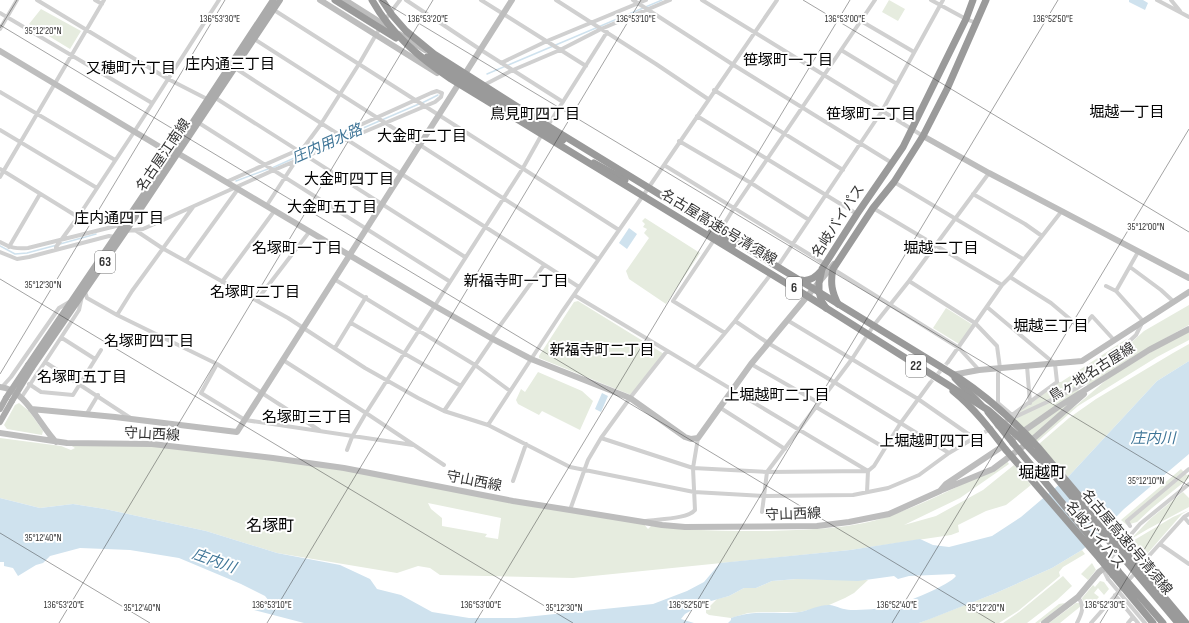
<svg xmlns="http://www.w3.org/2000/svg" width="1189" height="623" viewBox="0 0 1189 623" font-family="'Sofia Sans Condensed','Noto Sans JP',sans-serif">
	<rect width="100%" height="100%" fill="#fff"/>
	<path fill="#e6ecdf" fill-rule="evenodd" d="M889 0 905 9 898 21 882 12Z
		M41 9 81 31 70 49 29 24Z
		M645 218 700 253 666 304 629 279 626 271 649 238 644 233 647 229 643 227 645 224 642 221Z
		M578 301 664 354 631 395 539 358V356L574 302Z
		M1189 305V325L1134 356 1088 385 1086 384 1144 331Z
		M946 308 973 325 959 344 933 328Z
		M1189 332V340L1157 357 1078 406 1037 442 1012 418 1030 403 1057 382H1061L1128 338 1081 383 1077 388 1081 394 1054 421 1077 405 1112 375 1172 340Z
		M1189 344V361L1157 381 1068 477 1039 444 1069 418 1096 399 1173 353Z
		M538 372 582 391 593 401 580 430 542 411 539 415 518 404 516 400 521 389 525 392Z
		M19 403 29 411 43 431 42 435 7 429 4 425 15 405Z
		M0 438 61 446 71 450 75 448 67 443 152 444 323 465 642 522 648 529 651 526C690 531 729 531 769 531 804 530 849 529 883 518 926 504 967 482 1007 461L1009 464 960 498 904 525 936 516 983 490 1014 465 1031 485 1006 505 986 511 958 525 959 532 951 535 850 550 573 578 440 575 430 568 418 566 397 573 277 553 206 531 105 509 73 504 40 508 0 498ZM428 503 501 518 498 539 485 537 487 534 442 526V518L431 509Z
		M1181 469 1184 472 1126 520 1128 526 1121 520Z
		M1185 473 1187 475 1189 474V478L1152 508 1137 522 1130 524 1128 521Z
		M1183 492 1189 498V507L1148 529 1131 539 1150 519Z
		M1189 510 1182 514 1147 554H1145L1131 542 1173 517Z
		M1082 550 1085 554 1063 567 1059 572 1060 576 1018 611 999 623H919L996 593 1052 568Z
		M1092 563 1096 570 1088 580 1081 574Z
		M1063 576 1072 586 1057 600 1027 623H1003L1019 612Z
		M797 579 868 580 854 593 845 598 829 605 800 612H761L748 613 731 618 709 615 706 613V610L717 599 729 596 744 588H756L772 581Z
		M1100 581 1104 582 1109 589 1104 595 1098 588 1094 593 1099 597 1089 608 1084 606 1082 598 1093 585 1095 587Z
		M1065 603 1039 623H1035L1059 604Z
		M1076 603H1079L1081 606 1060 623H1049Z"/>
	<path fill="#cfe2ee" d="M1129 0H1143L1148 3 1145 10 1129 2Z
		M629 228 637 234 627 249 619 243Z
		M1189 361V454L1124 509 1105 528 1100 535 1082 550 1052 568 996 593 930 619 919 623H724H728L731 620V618C756 609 776 615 800 612 809 610 822 604 830 605 837 606 843 610 851 610 864 610 880 609 893 606 905 603 950 585 956 576L954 574 909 576 898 579 894 576 858 581 797 579 772 581 756 588H744L729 596 704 603 685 614 681 619 694 623H304L254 610 270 607 269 601 265 596 241 584 179 558 130 550 80 548 50 556 43 563 36 565 18 576 13 568 4 566V562H0V498L40 508 73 504 105 509 206 531 277 553 340 565 370 579 377 589 401 595 432 612 469 618H516L653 604 687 591 704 582 720 563 850 550 920 539 933 545 949 547 992 536 1021 517 1068 477 1157 381Z
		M602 393 608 396 601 412 595 409Z"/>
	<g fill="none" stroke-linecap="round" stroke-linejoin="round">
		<path stroke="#cfe2ee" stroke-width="1.5" d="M487 74 662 0
			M422 103 438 95
			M305 153 419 104
			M272 168 301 155
			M236 181 268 169
			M60 244 96 234
			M0 246 15 254 27 253 57 245"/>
		<path stroke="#d6d6d6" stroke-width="4" stroke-dasharray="4 2" stroke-linecap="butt" d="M930 383 948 362
			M979 435 999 425"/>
		<path stroke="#d0d0d0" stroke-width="4" d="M37 0 168 79 209 100
			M95 0 102 4
			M406 0 481 50 563 102
			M481 0 586 66
			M556 0 656 64 708 99
			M633 0 732 64 892 163
			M702 0 923 136
			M931 0 966 19 976 23
			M1157 0 1189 17
			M1171 0 1180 11
			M274 10 619 230
			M0 13 152 103
			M384 21 400 0
			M861 21 914 52
			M0 29 17 0
			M254 39 598 259
			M841 50 897 84
			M501 63 547 41 646 0
			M235 68C349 142 465 213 579 287
			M484 85 513 70 560 50 601 29 670 0
			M714 90 843 170
			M0 92 115 160
			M214 97 465 257
			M697 116 857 214
			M199 123 449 281
			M547 127 607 32
			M0 130 97 188
			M679 141 751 183 809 220
			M304 147 321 124 359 64 381 26
			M664 165 825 264
			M0 169 78 217
			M0 177 104 0
			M894 182 1023 259
			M973 194 1025 224 1042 236
			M267 205 295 162
			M873 208 1002 285
			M135 230 162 248 288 318 365 368 418 398 444 411 488 425 570 467 694 492 764 496 853 495 888 488 919 475 949 453 979 435
			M126 231 143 229 274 170 435 102 441 97 442 93 437 91 431 93 338 135 298 150 226 182
			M720 231 734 208 875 0
			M714 240 673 301 725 333
			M0 242C10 248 17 249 28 248L116 226H122
			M9 247 40 194
			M56 250V247L78 217 134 132 219 0
			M0 252 17 259 29 257 109 236 115 237
			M186 261 238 189
			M778 266 882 111 943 0
			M1130 267 1161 290 1174 302
			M833 269 959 348 979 370
			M1010 277 1051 303 1077 325 1083 327 1092 316 1114 340
			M334 279 475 365 510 391
			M909 281 975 323 997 346 1000 368 998 374V403L1012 415
			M222 282 275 210
			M1116 291 1138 252
			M85 292 87 298 117 315 217 364 319 430
			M574 295 868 471 867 492
			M82 296 79 310 45 362 132 419
			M257 300 310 231
			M987 307 1055 364 1057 382 1012 415V416
			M117 315 132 291 193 207
			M787 320 918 399 974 438
			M735 321 768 343 834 382 949 453
			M351 323 461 386
			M62 338 95 359
			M491 338 544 265
			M335 348 366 297
			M283 360 366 413 444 465
			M948 362 1002 285 1010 277 1061 212
			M217 364 201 393 245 420 413 445
			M751 364 819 403
			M1027 366 1030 403
			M696 368 735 321 771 274
			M29 384 41 392 73 395 101 350
			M2 387 11 377 59 308 71 301
			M21 398 45 362
			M719 407 785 449
			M816 407 885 448
			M444 411 493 339
			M86 415 98 395
			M1002 423 1077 388 1086 382 1136 335 1143 321 1116 291 1106 286
			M488 425 562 312 649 187 777 0
			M601 438 693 468 767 472 868 471 874 466 900 424 930 383
			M347 450 352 437 366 413 523 168 542 134
			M513 481 526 444
			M570 510 588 460 601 438 630 398 667 351
			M762 512 767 472 852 359 874 325 909 281 989 173
			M1184 517 1189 523
			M646 521C657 519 688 519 695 510L693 468 698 438
			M1130 526 1127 521 1189 469
			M1160 544 1189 564
			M1109 560 1140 524 1189 484
			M1106 567 1105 573 1108 579
			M1144 569 1142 566 1147 558 1184 517 1189 514
			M1127 582 1137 571
			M1115 595 1138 623
			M1077 623C1082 613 1085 607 1078 597
			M1091 623 1121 589
			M1128 623 1133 617"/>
		<path stroke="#bdbdbd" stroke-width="6" d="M320 0 437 73
			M345 0 391 29
			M399 34 425 50
			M0 51 175 156
			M923 136 989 173 1189 278
			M174 151 435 306 491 338 531 359 630 398 685 437 691 439 698 438 751 364 834 264
			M952 375 979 370 1082 361 1189 292
			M0 387C25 389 40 426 56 442
			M31 409 115 417 237 432 512 0
			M0 433 67 443 152 444 273 458 344 468 513 501 570 510 662 525 685 527 817 526 849 522 889 514 940 491 946 484 1003 446
			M1011 440 1058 407 1149 350 1189 329
			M942 490 993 469 1005 460 1034 438 1084 394
			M1044 623 1078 597 1099 572 1106 567"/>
		<path stroke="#ababab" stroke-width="6" d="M28 365 192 123 273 0
			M32 368 126 231 280 0
			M0 409 6 398
			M0 422 12 401"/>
		<path stroke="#9a9a9a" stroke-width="7" d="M594 163 625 180
			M801 280C810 282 816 277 821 271
			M838 304C832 292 830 283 833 269L873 208 894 182 923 136 947 89 986 0
			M826 308 822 302 819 292V283L822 269 857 214 903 147 966 19 973 0
			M955 378 981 405
			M953 391C974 408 990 429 1006 450
			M988 412 1013 443
			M1105 555 1118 571
			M1100 559 1113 575"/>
		<path stroke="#d0d0d0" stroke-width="4" d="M1108 579 1145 623"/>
		<path stroke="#ababab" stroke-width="6" d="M6 398 28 365
			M12 401 32 368"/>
		<path stroke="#9a9a9a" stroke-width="7" d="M335 0 396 38
			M372 0C391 34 420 58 451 79L804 294 988 410 1019 437 1048 468 1178 623
			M382 0 392 15 406 31 434 54 543 123 959 378C989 398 1014 421 1038 447L1186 623
			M427 57 563 140
			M711 232 733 245
			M1013 443 1105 555
			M1006 450 1100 559
			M1118 571 1163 623
			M1113 575 1153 623"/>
	</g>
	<path fill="none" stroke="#333" stroke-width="1" stroke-opacity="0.45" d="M380 0 1189 486M803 0 1189 232M0 25 995 623M0 28 17 0M0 279 573 623M0 374 225 0M0 533 150 623M59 623 433 0M267 623 641 0M475 623 850 0M684 623 1058 0M892 623 1189 129M1100 623 1189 475"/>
	<g text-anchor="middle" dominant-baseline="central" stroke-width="4" stroke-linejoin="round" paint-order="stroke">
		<g fill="#fff" stroke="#707070" stroke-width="1">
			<rect x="95" y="251" width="20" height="22" rx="3"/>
			<rect x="786" y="277" width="16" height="22" rx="3"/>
			<rect x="906" y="355" width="20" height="22" rx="3"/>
		</g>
		<g font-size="13" font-weight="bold" fill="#333">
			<text x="105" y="262">63</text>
			<text x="794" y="288">6</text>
			<text x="916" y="366">22</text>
		</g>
		<g font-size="14" fill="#333" stroke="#fff">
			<text transform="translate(163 155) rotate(-56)">名古屋江南線</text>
			<text transform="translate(838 221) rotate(-57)">名岐バイパス</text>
			<text transform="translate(719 227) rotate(31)">名古屋高速6号清須線</text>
			<text transform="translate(1092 372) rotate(-32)">鳥ヶ地名古屋線</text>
			<text transform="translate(152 434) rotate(3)">守山西線</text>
			<text transform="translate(474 481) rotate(11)">守山西線</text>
			<text transform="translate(793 514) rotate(-2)">守山西線</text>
			<text transform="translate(1095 535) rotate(50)">名岐バイパス</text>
			<text transform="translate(1127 542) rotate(50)">名古屋高速6号清須線</text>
		</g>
		<g font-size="15" fill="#000" stroke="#fff">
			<text x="788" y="60">笹塚町一丁目</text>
			<text x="230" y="64">庄内通三丁目</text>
			<text x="131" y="68">又穂町六丁目</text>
			<text x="1127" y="112">堀越一丁目</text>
			<text x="535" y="114">鳥見町四丁目</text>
			<text x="871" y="114">笹塚町二丁目</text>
			<text x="422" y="136">大金町二丁目</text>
			<text x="349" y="179">大金町四丁目</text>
			<text x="332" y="207">大金町五丁目</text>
			<text x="119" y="218">庄内通四丁目</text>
			<text x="297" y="248">名塚町一丁目</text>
			<text x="941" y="248">堀越二丁目</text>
			<text x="516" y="281">新福寺町一丁目</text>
			<text x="255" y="292">名塚町二丁目</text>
			<text x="1051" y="326">堀越三丁目</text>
			<text x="149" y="341">名塚町四丁目</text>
			<text x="602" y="350">新福寺町二丁目</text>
			<text x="82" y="377">名塚町五丁目</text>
			<text x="777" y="395">上堀越町二丁目</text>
			<text x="307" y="417">名塚町三丁目</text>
			<text x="932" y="441">上堀越町四丁目</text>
		</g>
		<g font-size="15" font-style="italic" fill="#3f7597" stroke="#fff">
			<text transform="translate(327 144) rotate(-24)">庄内用水路</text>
			<text x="1153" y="438">庄内川</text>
			<text transform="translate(214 561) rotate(20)">庄内川</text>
		</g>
		<g font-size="16" fill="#000" stroke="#fff">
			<text x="1042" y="473">堀越町</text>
			<text x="270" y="526">名塚町</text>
		</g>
	</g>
	<g font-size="10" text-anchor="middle" fill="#333" stroke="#fff" stroke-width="4" stroke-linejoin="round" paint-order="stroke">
		<text x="428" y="22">136°53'20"E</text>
		<text x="636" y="22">136°53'10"E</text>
		<text x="845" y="22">136°53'00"E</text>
		<text x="1053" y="22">136°52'50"E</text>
		<text x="220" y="22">136°53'30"E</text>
		<text x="43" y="34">35°12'20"N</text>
		<text x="1146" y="230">35°12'00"N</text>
		<text x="43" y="288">35°12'30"N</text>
		<text x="1146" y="484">35°12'10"N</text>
		<text x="43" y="541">35°12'40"N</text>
		<text x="64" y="608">136°53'20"E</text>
		<text x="272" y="608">136°53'10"E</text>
		<text x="481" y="608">136°53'00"E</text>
		<text x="689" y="608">136°52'50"E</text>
		<text x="897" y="608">136°52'40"E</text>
		<text x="1105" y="608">136°52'30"E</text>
		<text x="142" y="611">35°12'40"N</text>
		<text x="564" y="611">35°12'30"N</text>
		<text x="986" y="611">35°12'20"N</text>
	</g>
</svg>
